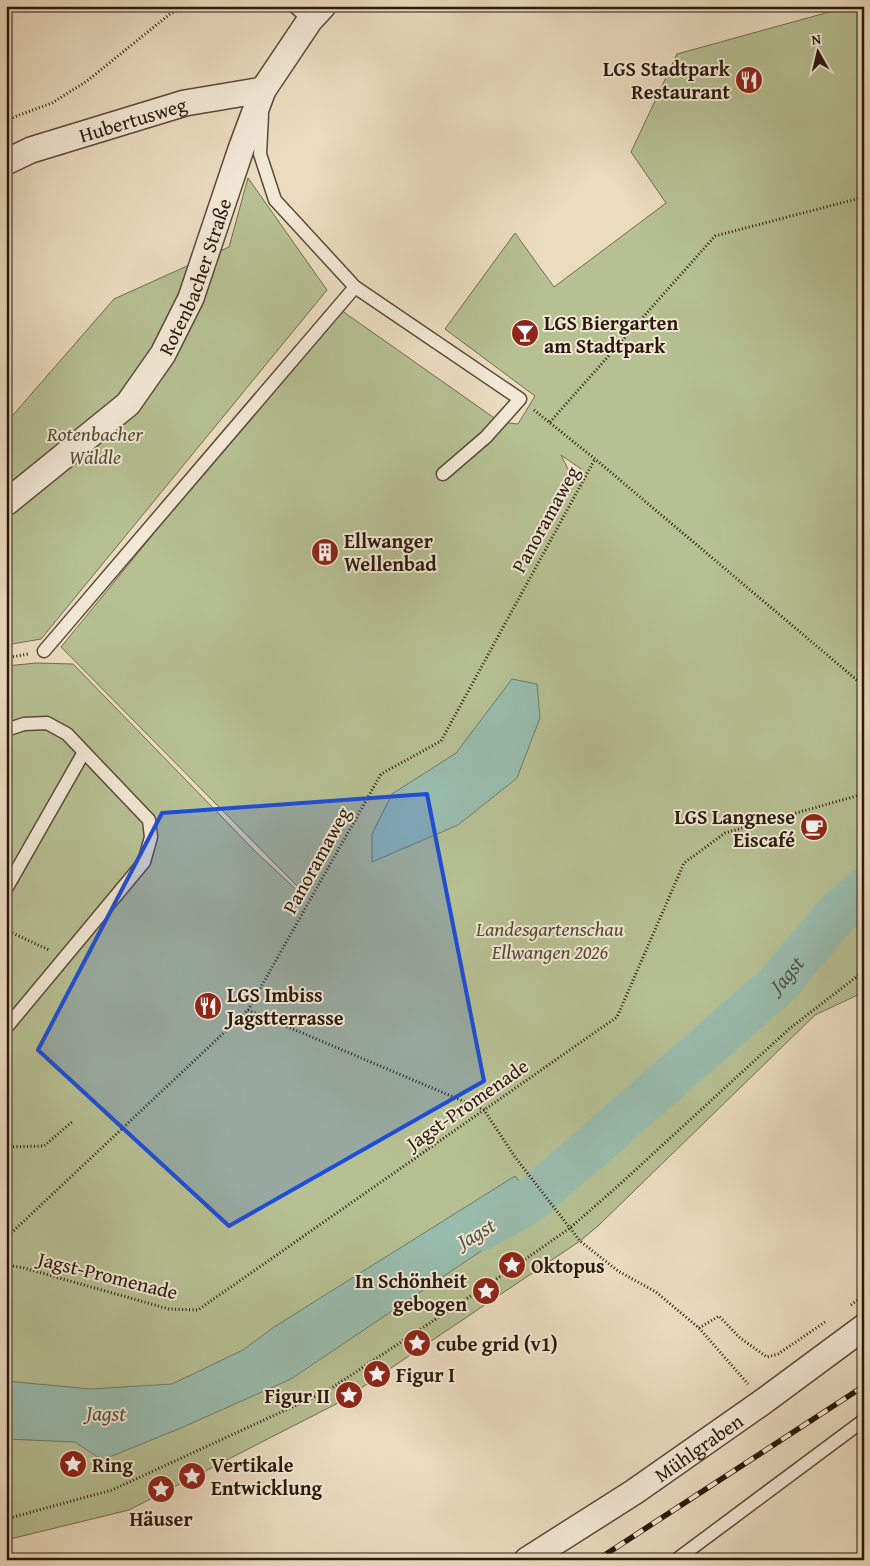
<svg xmlns="http://www.w3.org/2000/svg" width="870" height="1566" viewBox="0 0 870 1566" font-family="'Gentium Book Plus',serif">
	<rect width="100%" height="100%" fill="#ebdcc0"/>
	<filter id="stains"><feTurbulence type="fractalNoise" baseFrequency=".004" numOctaves="4"/><feColorMatrix values="0 0 0 0 .2 0 0 0 0 .09 0 0 0 0 .02 0 0 0 .5 -.17"/></filter>
	<radialGradient id="worn" r=".72"><stop offset=".6" stop-color="#630" stop-opacity="0"/><stop offset="1" stop-color="#630" stop-opacity=".3"/></radialGradient>
	<path fill="#b6c093" stroke="#706c4e" fill-rule="evenodd" d="M851 6H864V992L815 1015 599 1225 580 1241 342 1401 129 1510 6 1540V666L36 663 73 664 256 852 303 896 305 891 296 885 61 647 338 308 500 422 518 424 535 396 445 329 515 233 554 287 666 203 631 152 677 54ZM561 455 581 469 575 481H574Z
		M248 178 327 290 41 639 6 645V423L114 299 229 247Z"/>
	<path fill="#99bcae" stroke="#6d7b6c" d="M512 679 537 684 540 718 517 778 458 825 372 862V834L392 794 456 753Z
		M515 1176 542 1210 291 1379 181 1428 102 1460 75 1442 6 1439V1381L90 1389 172 1384 243 1350 274 1327Z"/>
	<g fill="none" stroke-linecap="round" stroke-linejoin="round">
		<path stroke="#99bcae" stroke-width="44" id="s1" d="M481 1229 530 1201 776 986 835 916 864 890"/>
		<g stroke="#5a4a38" stroke-width="15">
			<path id="service" d="M294 6 310 20
				M262 115 260 154 275 200 355 287 520 399 486 437 443 474
				M44 651 355 287
				M6 730 24 724 47 723 67 734 149 820 151 837 144 862 6 1028
				M6 889 84 752
				M676 1560 864 1420"/>
		</g>
		<g stroke="#5a4a38" stroke-width="28">
			<g id="minor">
				<path id="s2" d="M6 162 31 150 185 103 263 90"/>
				<path id="s3" d="M6 503 128 404 163 354 191 298 241 149 263 90 310 20 323 6"/>
				<path id="s4" d="M527 1560 634 1492 764 1401 864 1327"/>
			</g>
		</g>
		<path stroke="#2a190a" stroke-width="3" stroke-dasharray="1 2.5" stroke-linecap="butt" d="M6 120 52 103 87 81 170 14 186 6
			M534 410 595 459 864 686
			M550 422 715 236 864 197
			M6 658 28 654
			M6 930 49 950
			M248 1010 484 1110 515 1157 580 1241 618 1271 656 1292 699 1328 748 1384
			M6 1147 44 1146 73 1121
			M6 1238 248 1010 381 774 441 741 595 459
			M6 1265 24 1268 169 1309 198 1310 617 1017 684 863 725 833 860 795 864 792
			M851 1305 864 1295
			M699 1328 719 1316 740 1338 767 1357 778 1354 825 1322
			M6 1519 112 1490 327 1391 507 1272 570 1228 619 1185 789 1029 864 971"/>
		<use href="#service" stroke="#f2e8d6" stroke-width="12"/>
		<use href="#minor" stroke="#f2e8d6" stroke-width="25"/>
		<g stroke="#2a190a" stroke-width="5.5">
			<path id="rail" d="M597 1560 864 1386"/>
		</g>
		<use href="#rail" stroke="#f2e8d6" stroke-width="4" stroke-dasharray="11" stroke-linecap="butt"/>
	</g>
	<path fill="#1d4ed8" fill-opacity="0.2" stroke="#1d4ed8" stroke-width="4" stroke-linejoin="round" d="M427 794 484 1081 229 1226 38 1050 162 813Z"/>
	<defs>
		<g id="restaurant-disc" transform="scale(1.4375)"><circle r="9.5" fill="#8f2418" stroke="#f2e8d6"/><path d="M-5-6h1v4h1v-4h1v4h1v-4h1v5L-1.5 .5V6h-2V.5L-5-1ZM5-6V6H3V1.5H1.5Q1.5-4 5-6Z" fill="#fff"/></g>
		<g id="bar-disc" transform="scale(1.4375)"><circle r="9.5" fill="#8f2418" stroke="#f2e8d6"/><path d="M-6-5H6L.8 .8V4.5H3.5V6h-7V4.5H-.8V.8Z" fill="#fff"/></g>
		<g id="building-disc" transform="scale(1.4375)"><circle r="9.5" fill="#8f2418" stroke="#f2e8d6"/><path d="M-4-6H4V6H1V3H-1V6H-4ZM-2.5-4.3h1.7v1.8h-1.7ZM.8-4.3h1.7v1.8H.8ZM-2.5-1h1.7V.8h-1.7ZM.8-1h1.7V.8H.8Z" fill="#fff"/></g>
		<g id="cafe-disc" transform="scale(1.4375)"><circle r="9.5" fill="#8f2418" stroke="#f2e8d6"/><path d="M-5.5-4.5H6V0H3Q3 3.5 0 3.5H-2.5Q-5.5 3.5-5.5 0ZM3-3.2v2h1.7v-2ZM-6 4.5H4V6H-6Z" fill="#fff"/></g>
		<g id="sight-disc" transform="scale(1.4375)"><circle r="9.5" fill="#8f2418" stroke="#f2e8d6"/><path d="M0-6L1.8-2.2L6-1.7L2.9 1.2L3.7 5.4L0 3.3L-3.7 5.4L-2.9 1.2L-6-1.7L-1.8-2.2Z" fill="#fff"/></g>
	</defs>
	<g fill-rule="evenodd">
		<use href="#restaurant-disc" x="749" y="80"/>
		<use href="#bar-disc" x="525" y="333"/>
		<use href="#building-disc" x="325" y="552"/>
		<use href="#cafe-disc" x="814" y="827"/>
		<use href="#restaurant-disc" x="208" y="1006"/>
		<use href="#sight-disc" x="512" y="1265"/>
		<use href="#sight-disc" x="486" y="1291"/>
		<use href="#sight-disc" x="417" y="1343"/>
		<use href="#sight-disc" x="377" y="1374"/>
		<use href="#sight-disc" x="349" y="1395"/>
		<use href="#sight-disc" x="73" y="1464"/>
		<use href="#sight-disc" x="192" y="1476"/>
		<use href="#sight-disc" x="161" y="1489"/>
	</g>
	<g text-anchor="middle" dominant-baseline="central" stroke-width="4" stroke-linejoin="round" paint-order="stroke">
		<g font-size="20" font-weight="bold" fill="#2a190a" stroke="#f2e8d6" text-anchor="start">
			<text x="730" y="68" text-anchor="end">LGS Stadtpark<tspan x="730" dy="23">Restaurant</tspan></text>
			<text x="544" y="322">LGS Biergarten<tspan x="544" dy="23">am Stadtpark</tspan></text>
			<text x="344" y="540">Ellwanger<tspan x="344" dy="23">Wellenbad</tspan></text>
			<text x="795" y="816" text-anchor="end">LGS Langnese<tspan x="795" dy="23">Eiscafé</tspan></text>
			<text x="227" y="994">LGS Imbiss<tspan x="227" dy="23">Jagstterrasse</tspan></text>
			<text x="531" y="1265">Oktopus</text>
			<text x="467" y="1280" text-anchor="end">In Schönheit<tspan x="467" dy="23">gebogen</tspan></text>
			<text x="436" y="1343">cube grid (v1)</text>
			<text x="396" y="1374">Figur I</text>
			<text x="330" y="1395" text-anchor="end">Figur II</text>
			<text x="92" y="1464">Ring</text>
			<text x="211" y="1464">Vertikale<tspan x="211" dy="23">Entwicklung</tspan></text>
			<text x="161" y="1518" text-anchor="middle">Häuser</text>
		</g>
		<g font-size="20" fill="#2a190a" stroke="#f2e8d6">
			<text stroke="none"><textPath href="#s2" startOffset="134">Hubertusweg</textPath></text>
			<text stroke="none"><textPath href="#s3" startOffset="302">Rotenbacher Straße</textPath></text>
			<text transform="translate(545 519) rotate(-61)">Panoramaweg</text>
			<text transform="translate(316 860) rotate(-61)">Panoramaweg</text>
			<text transform="translate(467 1104) rotate(-35)">Jagst-Promenade</text>
			<text transform="translate(108 1275) rotate(14)">Jagst-Promenade</text>
			<text stroke="none"><textPath href="#s4" startOffset="205">Mühlgraben</textPath></text>
		</g>
		<g font-size="20" font-style="italic" fill="#544b33" stroke="#f2e8d6">
			<text x="95" y="433">Rotenbacher<tspan x="95" dy="23">Wäldle</tspan></text>
			<text x="550" y="928">Landesgartenschau<tspan x="550" dy="23">Ellwangen 2026</tspan></text>
		</g>
		<g font-size="21" font-style="italic" fill="#515243" stroke="#f2e8d6">
			<text stroke="none"><textPath href="#s1" startOffset="399">Jagst</textPath></text>
			<text transform="translate(476 1233) rotate(-30)">Jagst</text>
			<text transform="translate(106 1413) rotate(1)">Jagst</text>
		</g>
	</g>
	<rect width="870" height="1566" fill="none" stroke="#ebdcc0" stroke-width="25"/>
	<rect x="8" y="8" width="855" height="1551" fill="none" stroke="#2a190a" stroke-width="2.5"/>
	<rect x="12" y="12" width="845" height="1541" fill="none" stroke="#2a190a"/>
	<g transform="translate(818 52) rotate(352)" stroke="#f2e8d6" stroke-width="4" paint-order="stroke">
	<path d="M0-4L9 19L0 12L-9 19Z" fill="#2a190a"/>
	<text y="-8" font-size="14" font-weight="bold" text-anchor="middle" fill="#2a190a">N</text>
	</g>
	<rect width="100%" height="100%" filter="url(#stains)"/>
	<rect width="100%" height="100%" fill="url(#worn)"/>
</svg>
